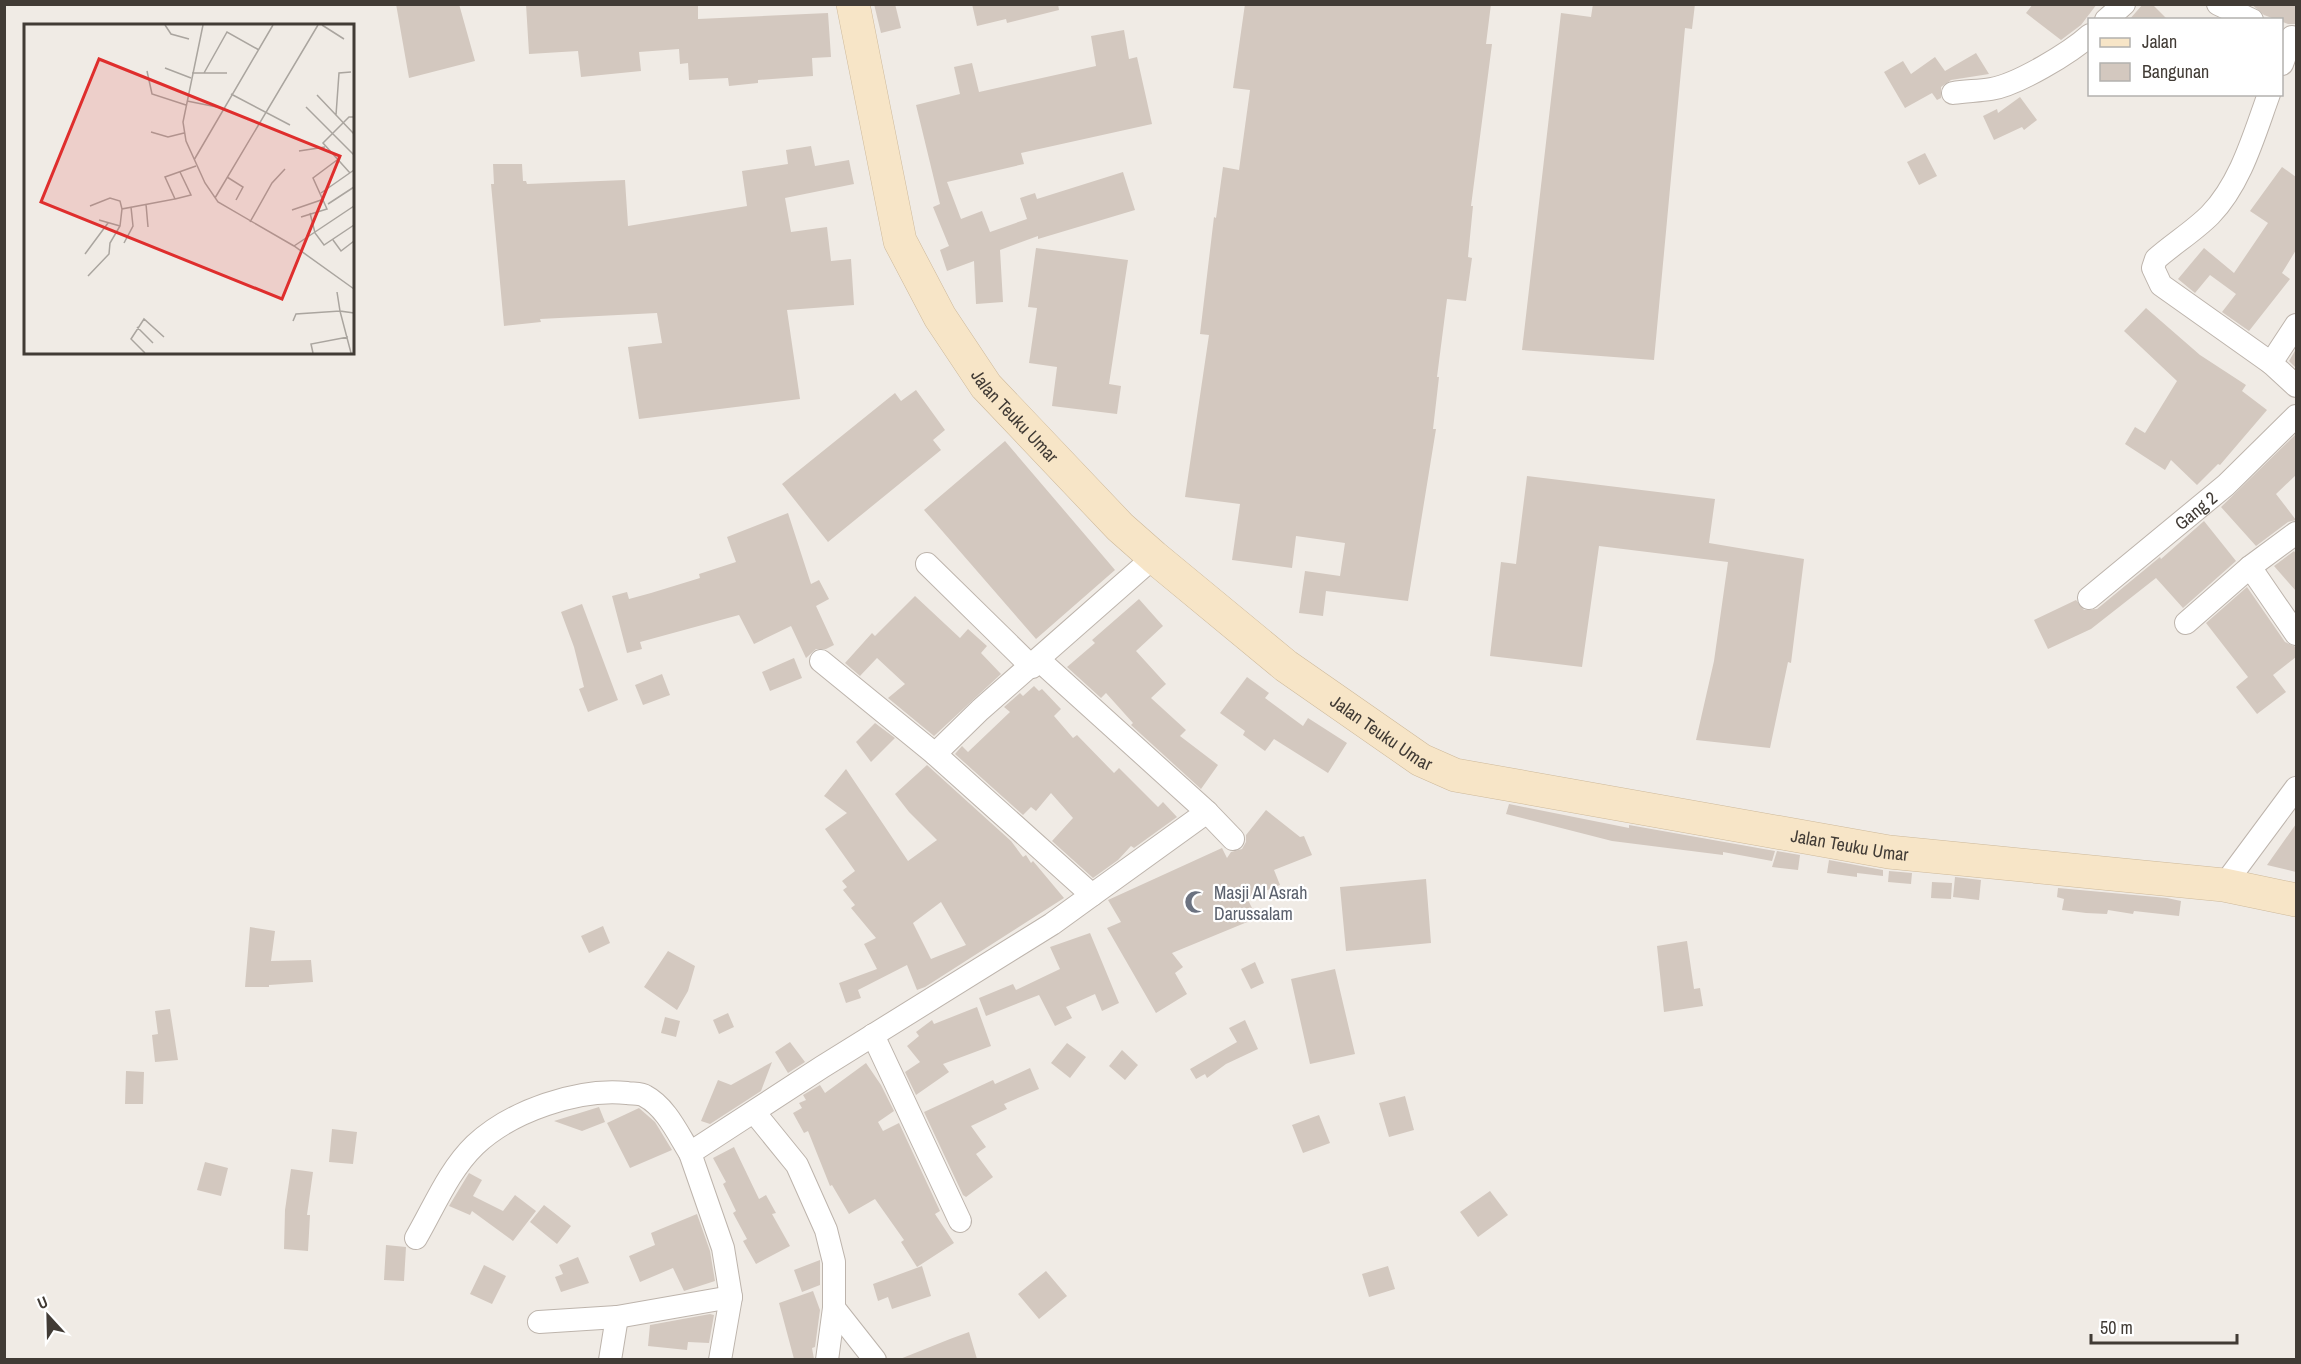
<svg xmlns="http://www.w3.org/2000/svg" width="2301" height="1364" viewBox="0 0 2301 1364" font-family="'Archivo Narrow',sans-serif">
	<rect width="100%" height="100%" fill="#f0ebe5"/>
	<path fill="#d3c8bf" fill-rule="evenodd" d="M396 4H459L475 61 409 78Z
		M526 4H698V19L828 13 831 57 812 58 813 76 758 80V83L729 86 728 78 689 80 688 63 680 64 679 49 639 52 641 71 581 77 578 51 529 54Z
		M874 4H895L901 28 881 33Z
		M972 4H1058L1059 10 1007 23 1006 19 977 26Z
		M1245 4H1491L1486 44H1492L1471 206H1473L1468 257 1472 258 1466 301 1447 299 1437 377H1439L1433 429H1436L1408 601 1326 591 1323 616 1299 613 1305 571 1340 576 1345 543 1296 536 1292 568 1232 560 1240 504 1185 497 1209 335 1200 334 1214 217 1216 218 1223 167 1239 170 1250 90 1233 88Z
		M1593 4H1695L1692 29 1685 28 1654 360 1522 350 1561 13 1591 17Z
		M2033 4H2097L2081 25 2061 40 2026 13Z
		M2143 4H2152L2168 20H2129Z
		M2251 4H2296V24H2288L2264 15Z
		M1124 30 1129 59 1137 57 1152 124 1021 153 1024 164 947 182 961 219 982 211 990 232 1027 219 1020 198 1035 193 1037 199 1123 172 1135 210 1038 239V236L1000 250 1003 302 976 304 974 261 947 271 940 250 949 246 933 207 940 204 916 105 960 94 954 67 972 63 979 92 1096 66 1091 36Z
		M1976 53 1989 74 1951 80 1941 87V98L1937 100 1932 93 1905 108 1884 72 1903 61 1911 74 1935 57 1945 71Z
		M2020 97 2037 120 2024 130 2022 127 1994 140 1983 116 1997 109 1998 113Z
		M811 146 815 166 849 160 854 184 785 198 791 232 827 227 831 261 851 259 854 305 787 310 800 399 639 419 628 347 662 343 657 313 540 319 541 322 504 326 491 184H494L493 164H522L523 181H526L527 184 625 180 628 226 747 206 742 171 788 164 786 150Z
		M1925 153 1937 176 1919 185 1907 162Z
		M2282 167 2296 177V250L2282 273 2290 279 2249 331 2222 312 2236 294 2210 275 2195 293 2178 279 2204 248 2234 273 2268 223 2250 211Z
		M1036 248 1128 260 1109 384 1121 386 1117 414 1052 406 1057 367 1029 363 1037 308 1028 307Z
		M2146 308 2200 355 2246 385 2242 391 2267 410 2220 465 2218 464 2197 485 2171 460 2165 470 2125 444 2135 427 2145 433 2177 381 2124 331Z
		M2296 349V368L2289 361Z
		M916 390 945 430 933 440 941 450 828 542 782 484 895 393 901 401Z
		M2296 434V475L2276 494 2296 520 2288 522 2256 546 2221 507Z
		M1005 441 1115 570 1036 639 924 510Z
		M1527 476 1715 499 1709 543 1804 559 1791 663 1788 662 1770 748 1696 740 1714 661 1728 562 1599 546 1582 667 1490 656 1501 562 1516 564Z
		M788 513 811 584 819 580 829 599 816 606 834 645 826 649H816L806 658 791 626 754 644 739 615 640 642 642 649 627 653 612 596 627 592 629 599 651 593 700 578 699 574 736 562 727 537Z
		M2204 521 2236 561 2183 608 2156 578 2091 629 2048 649 2034 620 2076 600 2084 610 2097 609 2160 557 2161 559Z
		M2294 551 2296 554V591L2274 566Z
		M2247 587 2285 642 2296 647V657L2273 675 2286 692 2257 714 2236 687 2248 677 2206 623Z
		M915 596 960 638 968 629 987 646 981 653 1001 674 934 736 888 698 905 684 877 658 860 676 845 663 872 633 875 636Z
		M1139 599 1163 626 1136 651 1166 684 1151 698 1186 730 1180 736 1218 765 1201 789 1131 725 1133 723 1106 693 1101 698 1067 667 1095 643 1092 640Z
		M582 604 618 700 588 712 579 689 584 687 574 647 561 612Z
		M794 658 802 678 770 691 762 672Z
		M662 674 670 695 643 705 635 685Z
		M1247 677 1269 693 1265 698 1303 726 1308 718 1347 743 1328 773 1274 739 1265 751 1243 735 1245 731 1220 713Z
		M1034 686 1039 691 1042 689 1061 709 1054 716 1073 738 1077 735 1114 773 1119 768 1158 807 1163 802 1177 817 1134 848 1131 846 1118 860 1093 878 1052 841 1073 818 1051 793 1036 811 1031 807 1023 815 955 754 962 746 968 752 1010 712 1004 707 1020 693 1023 696Z
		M875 723 895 738 871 762 856 742Z
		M927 765 1011 841 1023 857 1026 855 1031 863 1033 861 1064 898 925 987 917 990 907 965 858 990 861 998 846 1003 839 983 877 969 864 944 876 938 851 908 855 905 843 890 847 887 842 881 855 871 825 829 847 813 824 796 846 769 908 861 937 840 909 812 895 794ZM941 902 966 945 931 959 913 923Z
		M1509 804 1629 828V825L1775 851 1772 861 1723 852V855L1612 841 1506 814Z
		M1266 810 1300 837 1304 836 1312 855 1274 870 1280 885 1247 898 1257 918 1172 953 1183 967 1175 973 1187 994 1156 1013 1107 928 1121 922 1108 900 1222 848 1227 858 1231 852 1242 849 1246 842V835Z
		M2296 824V872L2267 865Z
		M1777 851 1800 855 1798 870 1772 867Z
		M1829 860 1883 870V876L1857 873V877L1827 873Z
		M1889 871 1912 873 1911 884 1888 882Z
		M1955 877 1981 880 1979 900 1953 897Z
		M1426 879 1431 943 1346 951 1340 887Z
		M1932 882 1952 883 1951 899 1931 898Z
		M2058 888 2167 898 2181 901 2179 916 2134 911 2133 914 2108 910 2107 914 2086 913 2062 910 2064 899 2057 897Z
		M603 926 610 943 589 953 581 936Z
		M250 927 275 931 271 961 311 960 313 982 269 985V987H245Z
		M1090 933 1119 1003 1102 1011 1095 994 1066 1007 1072 1018 1055 1026 1039 995 986 1016 979 998 1013 984 1016 990 1060 969 1050 947Z
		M1687 941 1694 989 1700 988 1703 1006 1664 1012 1657 946Z
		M668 951 695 966 688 991 677 1010 644 987Z
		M1255 962 1264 983 1251 989 1241 969Z
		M1335 969 1355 1054 1310 1064 1291 979Z
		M977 1007 991 1046 943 1064 949 1072 916 1095 905 1072 920 1062 907 1046 919 1036 916 1032 932 1020 934 1024Z
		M170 1009 178 1060 155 1062 152 1035 158 1034 155 1011Z
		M728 1013 734 1027 719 1034 713 1020Z
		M665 1017 680 1021 676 1037 661 1033Z
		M1245 1020 1258 1049 1226 1064 1207 1078 1205 1074 1196 1079 1190 1069 1237 1042 1229 1028Z
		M790 1042 805 1062 788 1073 775 1052Z
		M1067 1043 1086 1057 1070 1078 1051 1063Z
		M1122 1050 1138 1065 1125 1080 1109 1066Z
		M772 1062 761 1091 710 1124 701 1121 718 1080 731 1085Z
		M866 1063 881 1085 894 1111 878 1122 883 1131 899 1123 940 1211 935 1214 954 1243 917 1267 901 1242 904 1240 875 1199 849 1214 832 1185 830 1186 808 1131 804 1133 793 1113 802 1108 799 1103 806 1100 803 1095 820 1085 825 1093Z
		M1030 1068 1039 1089 1004 1104 1007 1109 971 1126 986 1147 976 1154 993 1177 966 1197 963 1195 924 1112 993 1080 995 1084Z
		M126 1071 144 1072 143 1104H125Z
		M1405 1096 1414 1130 1389 1137 1379 1103Z
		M599 1107 605 1122 582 1131 554 1121Z
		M639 1108 655 1122 672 1150 630 1168 607 1123Z
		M1319 1115 1330 1143 1303 1153 1292 1125Z
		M332 1129 357 1132 353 1164 329 1162Z
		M734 1147 759 1199 766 1195 776 1213 772 1214 790 1246 756 1264 743 1241 747 1239 733 1213 736 1211 723 1184 726 1182 713 1158Z
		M205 1162 228 1168 221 1196 197 1190Z
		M291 1169 313 1172 307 1215H310L308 1251 284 1249 285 1210Z
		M469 1173 482 1180 473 1196 503 1211 515 1195 536 1211 513 1241 472 1211 470 1215 449 1206Z
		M1490 1191 1508 1215 1478 1237 1460 1212Z
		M544 1205 571 1226 557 1244 530 1222Z
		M697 1214 710 1251 715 1281 684 1291 673 1268 640 1282 629 1256 655 1245 651 1233Z
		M386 1245 406 1247 404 1281 384 1280Z
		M578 1257 589 1283 561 1292 555 1277 563 1274 559 1265Z
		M820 1260V1285L802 1292 794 1270Z
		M484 1265 506 1276 492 1304 470 1294Z
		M922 1266 931 1296 892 1309 888 1297 878 1301 873 1284Z
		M1388 1266 1395 1289 1369 1297 1362 1274Z
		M1046 1271 1067 1296 1039 1319 1018 1294Z
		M813 1291 820 1310 815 1347 812 1348 814 1359H794L779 1303Z
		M710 1314 714 1315 709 1343 688 1342 687 1350 648 1346 650 1325Z
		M969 1332 977 1359H900L950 1339Z"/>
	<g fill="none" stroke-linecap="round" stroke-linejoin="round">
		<g stroke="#bdb4ac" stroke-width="24">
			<g id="minor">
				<path d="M2218 4 2252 20"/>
				<path d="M2106 20 2124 4"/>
				<path d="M2282 64 2292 37"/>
				<path d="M1953 93C1966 91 1979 91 1991 89 2017 85 2070 53 2090 35"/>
				<path d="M2269 94C2254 135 2241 183 2210 215 2194 231 2173 244 2156 259L2153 268 2161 285 2271 363 2296 386"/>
				<path d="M2271 363 2296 325"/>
				<path d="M927 564 1032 667"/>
				<path d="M2250 567 2296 634"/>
				<path id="s1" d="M2089 598 2226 485 2296 416"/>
				<path d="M2186 623 2250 567 2296 533"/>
				<path d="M1039 660 1207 812 1092 895"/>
				<path d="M821 661 935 754"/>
				<path d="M1207 812 1233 839"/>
				<path d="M2224 885 2296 788"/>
				<path d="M873 1035 960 1221"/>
				<path d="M754 1112 797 1165 826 1230 834 1262V1308L827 1360"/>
				<path d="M416 1238C434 1207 449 1170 475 1145 511 1111 578 1088 627 1093 632 1094 641 1093 645 1096 666 1107 678 1134 690 1153"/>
				<path d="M834 1308 875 1360"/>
				<path d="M539 1322 617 1317 731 1297"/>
				<path d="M610 1360 617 1317"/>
				<path d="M720 1360 731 1297 723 1248 690 1153 822 1067 1052 924 1092 895 935 754 980 710 1154 557"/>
			</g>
		</g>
		<g stroke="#cdb99b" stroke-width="34">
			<g id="secondary">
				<path id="s2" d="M853 4 900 241 940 317 986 386 1120 527 1154 557 1286 666 1421 760 1455 775 1889 852 2224 885 2296 900"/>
			</g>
		</g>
		<use href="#minor" stroke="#fff" stroke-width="22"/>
		<use href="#secondary" stroke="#f7e5c7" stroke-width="33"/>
	</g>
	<defs>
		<g id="mosque-bare" transform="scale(1.8)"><path d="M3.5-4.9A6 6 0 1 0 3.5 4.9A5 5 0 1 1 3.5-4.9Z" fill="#6b7280" stroke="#fff" stroke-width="2.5" paint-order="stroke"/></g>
	</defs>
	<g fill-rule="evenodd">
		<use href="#mosque-bare" x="1196" y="902"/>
	</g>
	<g text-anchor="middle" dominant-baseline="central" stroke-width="4.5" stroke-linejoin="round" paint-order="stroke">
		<g font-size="18" fill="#413b35" stroke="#fff">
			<text stroke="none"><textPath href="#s2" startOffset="452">Jalan Teuku Umar</textPath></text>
			<text stroke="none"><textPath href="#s1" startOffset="138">Gang 2</textPath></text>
			<text stroke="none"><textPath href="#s2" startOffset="938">Jalan Teuku Umar</textPath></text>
			<text stroke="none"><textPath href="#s2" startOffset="1424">Jalan Teuku Umar</textPath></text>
		</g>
		<g font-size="18" fill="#5b616d" stroke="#fff" text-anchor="start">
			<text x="1214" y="892">Masji Al Asrah<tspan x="1214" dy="21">Darussalam</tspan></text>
		</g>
	</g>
	<g transform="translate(24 24)">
		<rect width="330" height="330" fill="#f0ebe5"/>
		<path fill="none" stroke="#aaa59f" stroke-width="1.5" d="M141 1 147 10 165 15M179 1 159 98 162 117 181 159 194 178 270 222 330 265M298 1 320 15M141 44 167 54M123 47 128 70 162 81M168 49H203M180 49 203 8 235 26M207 70 266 101M293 71 330 110M163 77 198 84M282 83 330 131M312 91 315 49 327 48M127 108 144 113 160 109M275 127 301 123M170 136 249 1M326 149 299 119 325 93H330M203 153 219 163 212 176M297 169 330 146M191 174 294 1M151 175 167 171 156 148M122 180 124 203M304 180 330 163M66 182 86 174 96 177 98 185M268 186 300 175M286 189 291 209 300 221 330 201M277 193 303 185 289 154 313 136M75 196 96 202M226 198 248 159 261 145M309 216 317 227 330 217M100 219 109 202 107 183M270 222 330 182M61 230 84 199M64 252 85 230 86 219 96 202 98 185 151 175 141 153 172 142M313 268 316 287 330 289M269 297 272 290 316 287 327 329M113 303 129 319M121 329 107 315 120 295 140 313M289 329 287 320 324 313"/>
		<path fill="#df2e2d" fill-opacity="0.15" stroke="#df2e2d" stroke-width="3" d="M75 35 316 132 258 275 17 178Z"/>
		<rect width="330" height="330" fill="none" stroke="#413b35" stroke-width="3"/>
	</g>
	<rect width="2301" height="1364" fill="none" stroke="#413b35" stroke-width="12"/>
	<rect x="2088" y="18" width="195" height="78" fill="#ffffff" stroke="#b3b1ae" stroke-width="1.5"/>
	<rect x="2100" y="38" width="30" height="9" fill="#f7e5c7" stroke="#b3b1ae" stroke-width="1.5"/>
	<text x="2142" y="48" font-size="18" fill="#413b35">Jalan</text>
	<rect x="2100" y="63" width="30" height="18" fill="#d3c8bf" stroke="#b3b1ae" stroke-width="1.5"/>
	<text x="2142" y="78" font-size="18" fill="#413b35">Bangunan</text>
	<g transform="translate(48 1316) rotate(338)" stroke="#ffffff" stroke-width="4.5" paint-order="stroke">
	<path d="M0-4.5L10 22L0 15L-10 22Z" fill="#413b35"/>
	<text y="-9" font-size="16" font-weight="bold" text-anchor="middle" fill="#413b35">U</text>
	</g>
	<path d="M2091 1334v9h146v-9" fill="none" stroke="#413b35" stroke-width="3"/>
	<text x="2100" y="1334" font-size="18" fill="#413b35" stroke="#ffffff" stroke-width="4.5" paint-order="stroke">50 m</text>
</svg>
